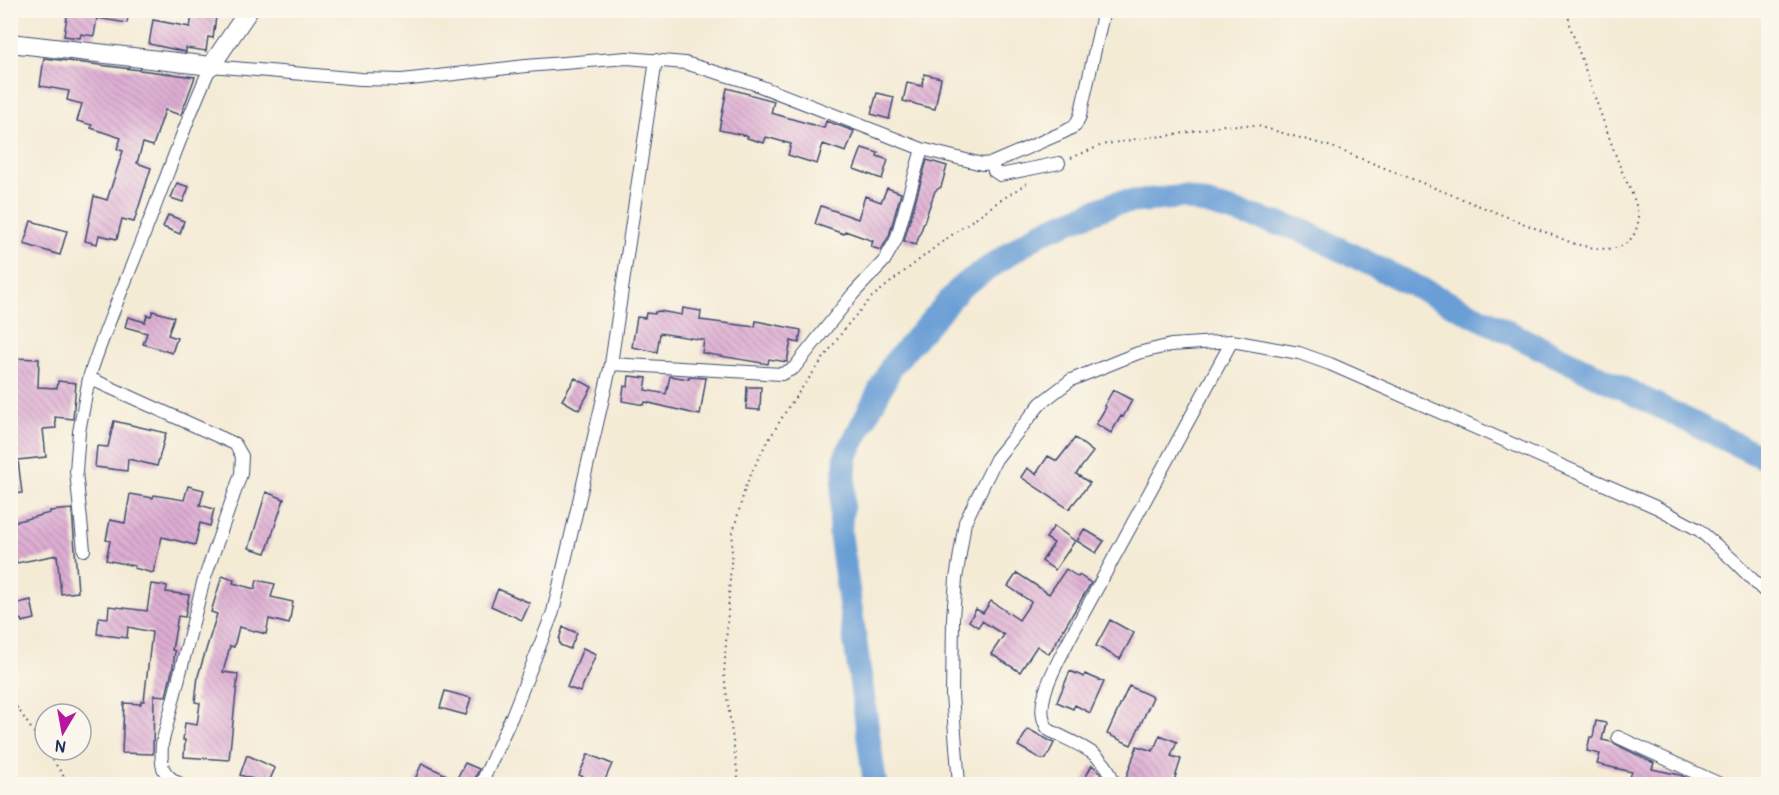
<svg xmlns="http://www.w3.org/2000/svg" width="1779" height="795" viewBox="0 0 1779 795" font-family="Pangolin,sans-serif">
	<defs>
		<pattern id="building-back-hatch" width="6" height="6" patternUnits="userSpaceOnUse" patternTransform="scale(1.5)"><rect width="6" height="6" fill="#deadd3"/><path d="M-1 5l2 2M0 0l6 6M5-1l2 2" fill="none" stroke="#b38dae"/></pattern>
	</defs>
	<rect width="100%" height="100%" fill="#fbf7ec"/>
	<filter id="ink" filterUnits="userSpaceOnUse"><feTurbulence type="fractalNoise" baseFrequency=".0167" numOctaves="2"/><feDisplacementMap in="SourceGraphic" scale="12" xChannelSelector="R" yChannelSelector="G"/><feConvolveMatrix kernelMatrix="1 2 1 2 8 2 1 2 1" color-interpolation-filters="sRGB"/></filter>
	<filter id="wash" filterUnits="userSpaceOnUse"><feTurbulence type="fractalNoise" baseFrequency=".008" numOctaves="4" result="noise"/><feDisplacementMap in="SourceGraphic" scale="24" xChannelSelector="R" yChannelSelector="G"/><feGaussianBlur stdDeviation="1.35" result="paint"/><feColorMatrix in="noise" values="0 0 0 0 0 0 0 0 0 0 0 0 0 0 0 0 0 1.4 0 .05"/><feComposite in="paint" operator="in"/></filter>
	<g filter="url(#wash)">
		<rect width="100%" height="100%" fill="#f4ebd5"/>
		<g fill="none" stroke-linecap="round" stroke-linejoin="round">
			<path stroke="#6a9fd6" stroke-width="24" d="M875 784 840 532 846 456 893 364 962 286 1040 233 1116 203 1182 197 1301 230 1768 460"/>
		</g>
		<g id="blocks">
			<path fill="url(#building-back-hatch)" d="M68 10H129L127 23 97 18 94 36 81 34 80 38 64 36Z
				M193 10H217L213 38 208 37 206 51 186 48V52L149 44 153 20 190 27Z
				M44 58 195 77 181 115 165 110 153 146 143 143 137 163 151 168 134 222 122 219 117 239 99 235 97 244 85 241 94 196 107 200 123 151 117 149 121 138 91 128 92 125 77 121 82 104 67 100 69 91 40 86Z
				M924 74 941 78 935 109 903 101 907 83 922 86Z
				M727 88 774 101 771 113 824 128 826 121 854 131 846 152 823 144 817 164 788 155 791 144 766 137 764 143 747 138 748 136 719 130Z
				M877 93 894 97 889 119 871 114Z
				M862 148 878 153 877 156 888 160 882 179 854 169Z
				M927 160 947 166 941 187 935 191 916 245 904 241Z
				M177 183 189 187 183 202 171 198Z
				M887 188 901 193 889 236 881 250 871 247 873 241 845 231 844 234 815 224 821 206 858 219 865 196 881 202Z
				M168 215 184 221 180 234 163 227Z
				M31 221 67 231 60 255 24 244Z
				M683 308 701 311 700 320 755 327 756 321 801 330 799 343 791 341 787 362 769 359 768 364 702 353 704 340 660 333 657 352 632 347 637 317 645 318 646 313 655 314V312L659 311 682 315Z
				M153 311 174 317 168 335 177 338 172 353 143 344 147 333 125 327 128 317 145 322 147 315 151 316Z
				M10 358 39 359 38 387 57 388 58 381 76 383 73 419 55 417 56 428 43 429 46 457 18 460 22 493 10 495Z
				M629 376 647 378 645 390 666 394 670 376 689 379V377L706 378 700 415 645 402 644 405 622 401 624 386 628 387Z
				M575 378 592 387 579 410 562 400Z
				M747 387H761L760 410 746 409Z
				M1113 390 1132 400 1123 417 1121 416 1111 433 1096 424 1106 407 1104 406Z
				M114 421 166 433 157 466 128 459 127 471 95 467 97 446 108 447Z
				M1075 438 1093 452 1076 474 1090 483 1069 509 1021 477 1027 468 1036 474 1048 456 1057 461Z
				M188 486 204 490 200 505 214 509 210 526 200 523 195 545 162 537 153 573 134 568 135 566 106 560 110 541 106 540 110 520 125 523 130 494 153 498 154 495 184 500Z
				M266 492 284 499 266 553 249 548Z
				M72 509 78 592 61 594 57 555 17 563 15 556 10 557V523L50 513V511Z
				M1054 526 1075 541 1055 570 1042 561 1054 543 1046 538Z
				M1084 529 1104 541 1096 553 1077 541Z
				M1066 569 1078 577 1079 575 1091 583 1049 654 1037 646 1020 672 991 654 1004 635 982 621 978 627 969 621 976 609 983 613 991 601 1019 620 1031 602 1008 586 1017 573 1049 594Z
				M222 576 234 580 233 583 255 589 257 580 275 584 271 597 293 602 289 624 269 619 266 634 239 627 234 647 230 646 223 672 238 674 229 760 184 757 185 740H183L185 723 197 725 200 703 195 702 198 676 217 614 211 612Z
				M151 584 167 586 166 592 189 595 185 617 178 616 172 650 175 651 173 667 166 696 154 695 153 754 122 753 124 703 141 704V701H144L152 632 128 627 127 638 97 634 99 617 108 618 109 606 147 611Z
				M498 589 530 603 522 620 491 606Z
				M31 600 35 619 22 622 21 619 10 621V605Z
				M1110 620 1134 633 1120 659 1096 646Z
				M563 627 577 633 570 649 560 645 559 639Z
				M583 648 596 654 580 692 567 687Z
				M1070 671 1084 677 1085 674 1104 682 1090 713 1075 705 1073 709 1057 702Z
				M1129 686 1153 697 1131 745 1107 734Z
				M445 691 471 698 466 715 440 708Z
				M1596 721 1606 723 1602 740 1611 742 1654 763 1652 769 1680 775 1701 784H1627L1632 772 1597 764 1600 754 1587 751 1590 737H1593Z
				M1028 729 1054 743 1046 759H1041L1018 746Z
				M1160 735 1177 742 1171 756 1181 759 1173 784H1124L1137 746 1153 751Z
				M588 754 612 764 603 784 579 775Z
				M247 755 275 768 268 784 240 775Z
				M422 763 456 780 465 763 479 769 473 784H413Z
				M1092 765 1101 773 1095 784H1082Z"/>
		</g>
	</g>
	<g filter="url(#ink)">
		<use href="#blocks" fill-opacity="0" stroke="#3c4b70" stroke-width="1.5"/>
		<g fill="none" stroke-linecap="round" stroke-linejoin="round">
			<g stroke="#3c4b70" stroke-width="14">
				<path id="street" d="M992 163 994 171 1000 175 1059 163
					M611 364 782 374 794 368 853 294 884 261 896 240 922 149
					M84 550 76 471 79 432 89 378
					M1618 737 1720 784
					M180 784C160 773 161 766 162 744L203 583 241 474 242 456 235 444 89 378C104 330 125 284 143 237 166 180 185 122 211 66L361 79 402 80 526 66 627 58 685 63 752 83 922 149 982 164 992 163 1064 132 1075 126 1080 116 1104 10
					M481 784 512 716 553 612 611 364 656 60
					M959 784 952 695 953 618 956 579 965 522 996 459 1041 403 1071 380 1138 353 1171 345 1232 341 1299 353 1330 364 1658 508 1699 530 1733 560 1768 595
					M1113 784C1110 754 1073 743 1049 730 1029 707 1059 661 1070 638L1232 341"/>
			</g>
			<g stroke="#3c4b70" stroke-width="20">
				<path id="secondary" d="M10 43 211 66 249 10"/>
			</g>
			<path stroke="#3c4b70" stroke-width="2" stroke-dasharray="1.5 4.5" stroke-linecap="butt" d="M1071 158 1102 145 1136 139 1174 135 1224 125 1258 126 1332 147 1575 244C1596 249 1626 256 1636 230 1637 227 1638 224 1638 221 1639 202 1625 181 1619 164 1602 119 1587 74 1571 29L1567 10
				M10 697 45 749
				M46 750 69 784
				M739 784 724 675 733 532 746 485 762 451 789 406 849 323 872 297 938 245 995 204 1027 183"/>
			<use href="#street" stroke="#fff" stroke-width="12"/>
			<use href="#secondary" stroke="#fff" stroke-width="18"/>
		</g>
	</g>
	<rect width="1779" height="795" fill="none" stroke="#fbf7ec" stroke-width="36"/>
	<g transform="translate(63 732) rotate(190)"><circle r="28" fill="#fbf7ec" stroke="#a1a7b3" stroke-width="1.5"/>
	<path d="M0-4.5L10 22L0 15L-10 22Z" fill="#b5179e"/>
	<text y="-9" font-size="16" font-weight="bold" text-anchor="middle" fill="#1b2f5e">N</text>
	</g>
</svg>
